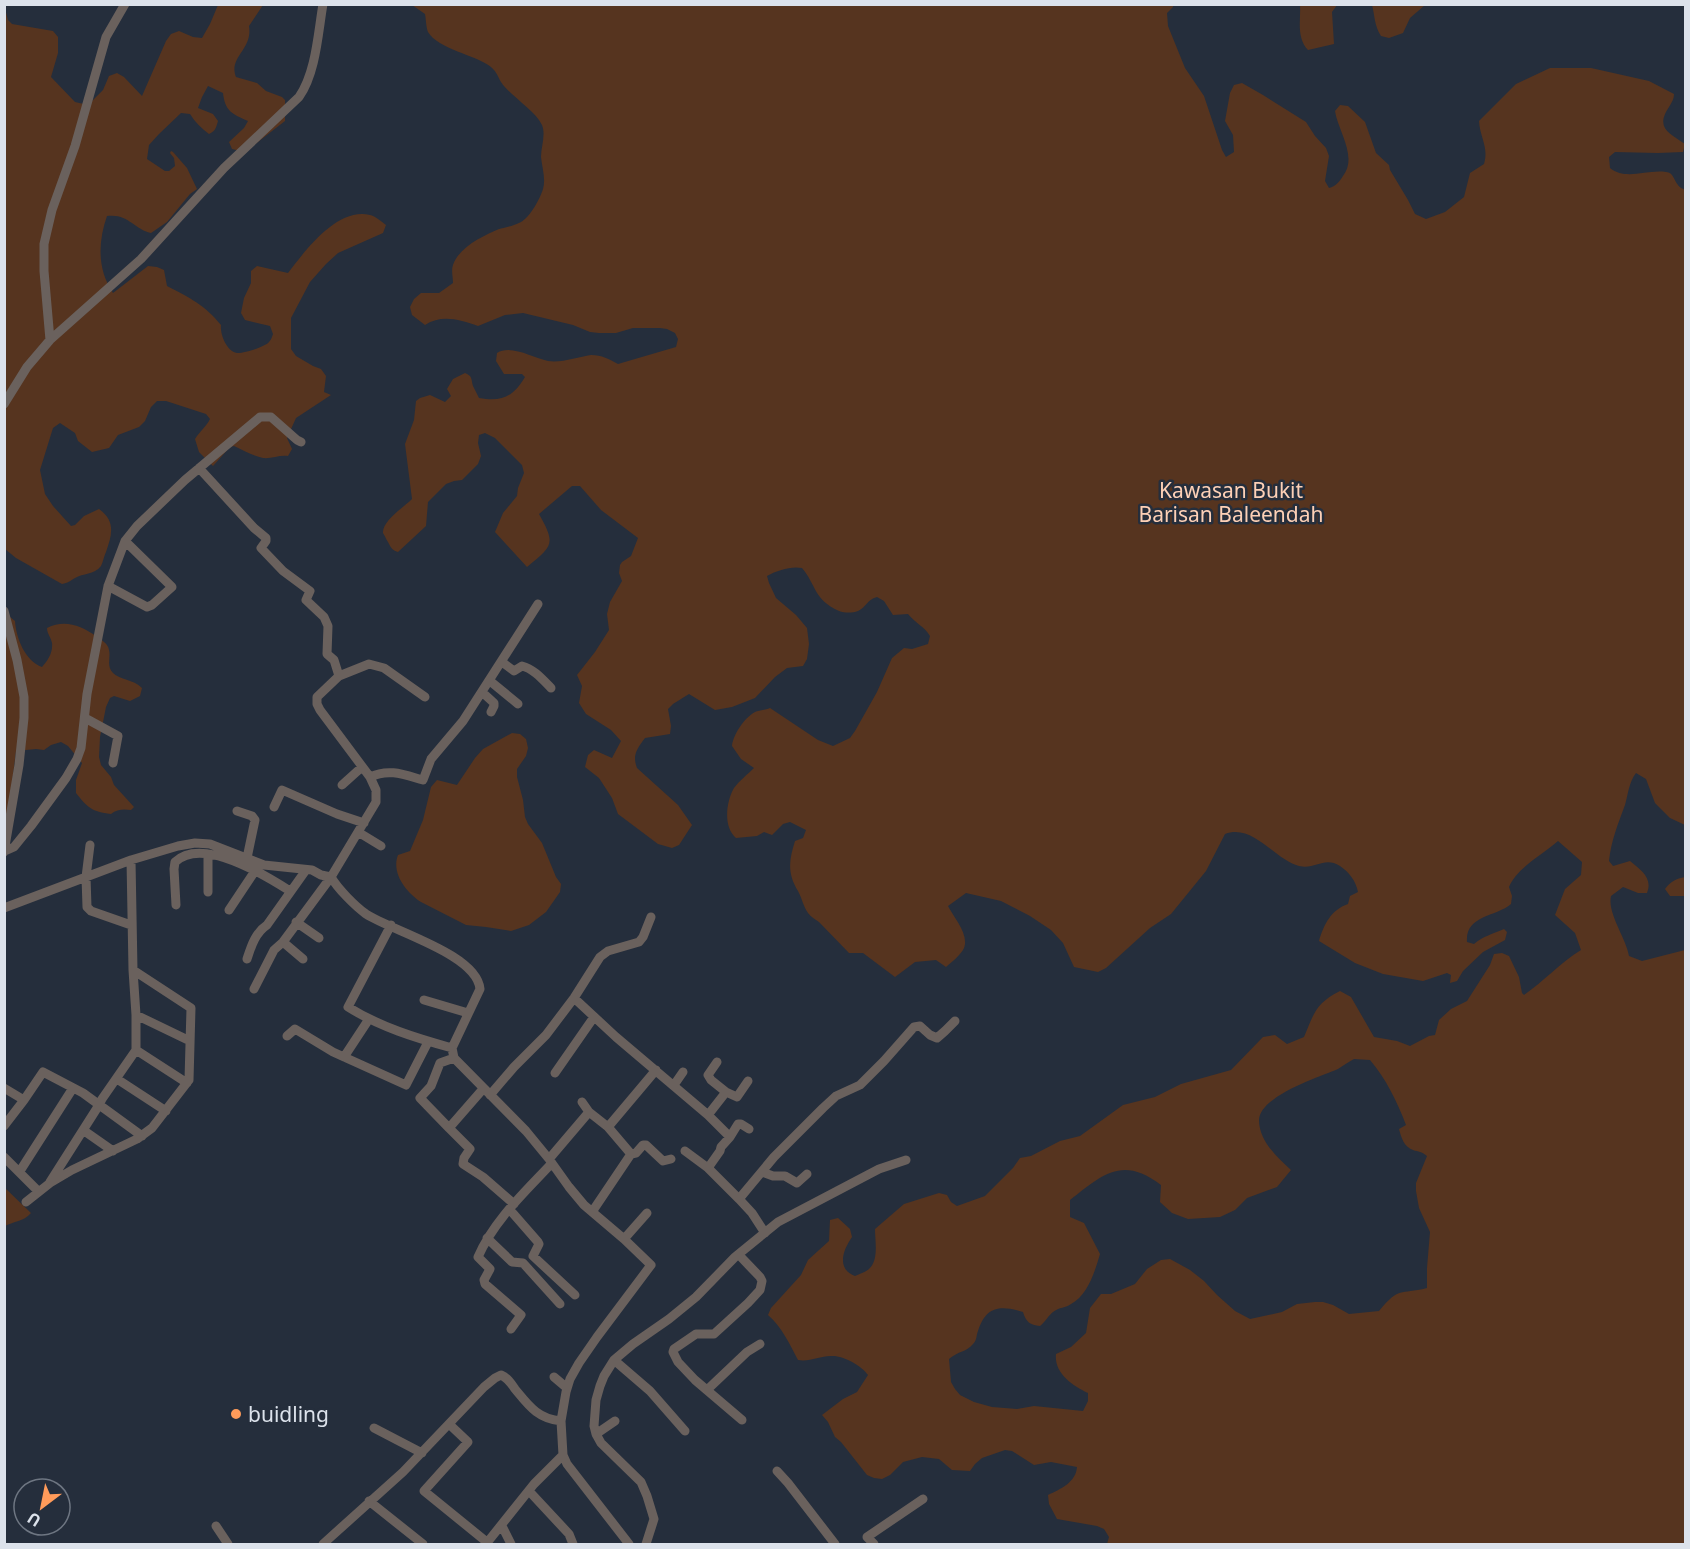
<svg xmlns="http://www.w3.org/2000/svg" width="1690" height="1549" viewBox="0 0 1690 1549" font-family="'Noto Sans',sans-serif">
	<rect width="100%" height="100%" fill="#252e3c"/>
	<path fill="#56341f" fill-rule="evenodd" d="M505 4 507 6 508 4 1173 5V7L1167 13 1168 26 1185 68 1204 96 1222 150 1226 157 1234 152 1233 135 1225 121 1230 93 1234 85 1242 83 1263 95 1306 122 1315 136 1326 148 1329 156 1325 181 1329 188C1336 186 1339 182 1343 176 1358 157 1338 131 1335 111L1340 105 1348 106 1365 122 1376 153 1389 165 1390 170 1408 200 1415 214 1426 219 1445 212 1464 197 1470 173 1484 164C1489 147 1480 138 1479 121L1516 84 1550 68H1591L1649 81 1674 94C1674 99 1672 102 1669 107 1655 128 1669 133 1685 144L1683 152 1658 153 1615 152 1609 157 1610 168C1626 181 1647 169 1666 172 1674 173 1673 179 1678 185 1679 187 1683 189 1685 190V825L1670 818 1655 803 1646 779 1636 773C1629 782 1628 794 1625 805 1618 824 1611 841 1609 861L1613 866 1630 861C1641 870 1653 878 1647 893H1638L1623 887 1611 896C1607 913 1626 938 1629 956L1642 961 1685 950V1544H1107L1109 1537 1104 1529 1097 1526 1057 1519 1049 1504 1048 1495C1061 1489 1076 1482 1077 1467L1051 1462 1034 1465 1012 1451 1005 1450 982 1458 975 1464 970 1471 952 1470 939 1459 922 1457 903 1462 890 1475 882 1479 874 1478 867 1475 841 1442 835 1437 828 1422 822 1415 843 1399 857 1392 868 1375C862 1366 843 1355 831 1356 819 1356 810 1362 798 1360 790 1345 782 1327 768 1315L771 1308 801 1275 808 1260 829 1241 830 1220 838 1218 850 1229 852 1237C843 1250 836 1269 855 1276 859 1274 866 1272 869 1269 879 1260 875 1241 875 1229L904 1204 939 1193 947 1195 951 1202 957 1206 985 1196 1013 1168 1020 1158 1031 1156 1060 1141 1080 1136 1123 1105 1155 1097 1181 1084 1231 1070 1263 1037 1275 1035 1287 1044 1304 1037C1314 1013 1316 1003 1340 991L1351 997 1374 1037 1397 1041 1410 1046 1429 1036 1435 1035 1439 1020 1451 1009 1467 1001 1490 965 1494 954 1502 953 1509 956 1519 977 1522 993 1524 995C1544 981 1560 963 1581 950L1575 933 1555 915 1565 889 1581 875 1582 862 1558 841C1542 855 1517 868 1509 887L1512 896 1511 904C1496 917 1465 915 1467 942L1474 944C1483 936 1493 934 1504 929L1507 932 1505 940 1483 952 1463 971 1457 981 1450 983 1451 975 1447 973 1423 981 1383 974 1355 963 1319 941C1324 924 1331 910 1348 904L1350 896 1358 892C1356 881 1349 872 1340 866 1324 856 1315 870 1299 866 1275 860 1253 823 1225 834L1206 871 1171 914 1150 928 1106 968 1098 972 1074 967 1063 943 1051 930 1030 916 1001 901 966 893 948 906C954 918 971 936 963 950 959 956 952 962 946 967L936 960 915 962 895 977 863 953H849C839 943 829 932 819 922 815 919 811 917 808 913 803 906 802 898 798 891 787 873 789 860 795 841L803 838 806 830 790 822 783 824 772 835 764 832 757 836 736 838C723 827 726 802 734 788 739 781 748 774 754 768L741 759 732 746C733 735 744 718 755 712 759 710 766 710 770 708L818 740 833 746 850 738 855 731 877 692 892 658 904 648 912 649 928 644 930 636C924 626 915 623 908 614L893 615 884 601 877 597C866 600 867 607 858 611 852 613 845 613 839 611 813 599 817 586 802 568 791 566 778 570 767 576L769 583 776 598 796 615 807 628 809 644 807 659 803 666 787 668 775 677 755 698 732 707 715 710 689 694 673 704 668 709 671 726 670 734 645 738C637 749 632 755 637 768L678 805 692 825 679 845 672 848 658 844 618 814 612 798 599 778 585 767 588 755 594 750 612 758 621 741 611 730 586 714 579 703 582 686 577 675 595 652 609 630 607 614 610 602 622 581 619 573 620 565 622 562 631 556 638 538 601 510 580 486H572L539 514C556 544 553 546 527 567L495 532 503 513 517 496 518 488 524 473 522 465 495 438 485 433 479 435 478 443 481 456 478 464 462 480 454 481 446 484 428 502 426 526 398 552C392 550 391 548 388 542 387 541 384 534 383 533 382 521 404 507 412 499L405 444 414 420 416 401 420 398 430 395 445 402 451 396 447 389 453 379 465 373C473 376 471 380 473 386 475 390 477 394 479 398 502 402 513 397 525 377L522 374H504L496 361 497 353C511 344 533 358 548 361 562 363 578 357 591 355 602 355 609 359 618 364L676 347 678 339 675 333 667 329 660 328H633L616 333H599L590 332 573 325 523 313 505 315 478 326C460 320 442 314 425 325L412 315 410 307 414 299 421 293H439L453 283C453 277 451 270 453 265 459 247 483 236 499 229 506 227 514 226 521 222 530 217 540 199 543 189 546 179 542 167 541 157 541 147 546 135 542 125 535 110 511 97 501 82 498 77 497 72 491 67 476 55 438 49 428 32 426 27 426 19 425 14L412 5ZM1354 1059 1370 1060C1386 1079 1397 1101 1406 1125L1399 1129C1401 1137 1404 1147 1413 1150 1419 1152 1421 1151 1427 1156L1416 1183V1191L1419 1208 1430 1232 1427 1268V1288C1399 1295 1400 1286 1379 1311L1349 1314 1333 1305 1323 1302H1315L1297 1304 1282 1312 1250 1319 1235 1311 1217 1295 1204 1281 1190 1270 1170 1259 1161 1260 1147 1269 1135 1284 1111 1294H1101L1090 1308 1086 1333 1071 1347 1056 1354C1054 1373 1072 1385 1088 1393V1401L1083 1411 1034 1406 1017 1409 992 1407 974 1402 960 1395 955 1389 951 1382 949 1359C958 1351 967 1352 973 1344 977 1340 976 1336 978 1331 986 1306 1000 1305 1023 1312 1026 1322 1030 1325 1040 1326 1046 1321 1048 1316 1053 1312 1059 1307 1066 1308 1071 1304 1088 1295 1095 1271 1100 1254L1084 1223 1070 1217V1200C1102 1175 1122 1155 1161 1185L1160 1202 1172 1213 1188 1219 1220 1217 1235 1210 1247 1198 1277 1187 1291 1170C1277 1157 1259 1141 1259 1120 1260 1096 1319 1077 1338 1069 1343 1066 1348 1062 1354 1059Z
		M4 5 8 20 12 24 53 31 58 37V53L51 77 75 102 88 105 103 90 109 76 117 73 124 77 142 96 166 41 171 34 179 31 193 37 202 38 210 24 218 5H263L249 26C253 50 228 57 236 77L257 83 266 91 282 97 285 100V121L245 152 232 149 229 142 244 128 248 121C232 114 225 111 223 93L208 86 202 97 198 108 213 114 218 121C216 127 216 131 209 134 201 128 195 122 190 114L181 113 159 134 149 145 147 159 165 171H169L175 166 174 158 170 153 171 151 173 152 187 168 197 189 190 194 167 222 151 233C134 229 128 213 107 216 98 242 97 269 113 293L148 266 157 267 164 270 167 286C190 298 205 305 221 325 220 334 226 351 237 353 242 354 265 347 269 342 271 340 272 337 273 334L270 326 245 320 241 313 244 298 251 283V271L257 266 288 273C305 251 337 207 370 215 375 216 382 222 386 225L383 233 338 253 326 264 310 282 291 318V349L296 356 313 366 321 369 326 376 324 392 331 395 296 418 287 438 292 449 288 456C279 455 271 459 263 458 253 456 243 450 234 446L230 447 213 466 199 452 195 439C199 432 207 426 210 419L206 414 166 401H157L151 407 145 421 139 427 118 435 109 448 92 452 78 441 75 433 60 423 53 428 40 470 45 494 53 506 71 526 75 525 84 516 99 509C116 521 112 535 106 552 104 556 103 562 101 566 94 575 83 573 75 578 70 581 68 583 62 584L16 558 5 549Z
		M1300 5H1337L1332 12 1334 44 1308 50C1296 37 1301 20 1300 5Z
		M1372 5V4L1425 5 1410 18 1403 33 1389 38 1381 36C1374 25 1375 16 1372 5Z
		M5 613 15 621C16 638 25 661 42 667 48 660 53 653 52 643 51 637 47 634 47 628 65 619 81 626 96 636 101 640 108 643 109 650 111 658 106 666 113 673 120 680 133 679 142 688L140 696 130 701 114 696 110 698 106 707 100 737 99 757 101 765 111 777 114 785 134 807 131 810C124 809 117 809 111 814 92 812 87 807 76 793V780L82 763 68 746 61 742 51 745 44 750 36 749 16 751 7 823 5 831Z
		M512 733 520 734 526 739 528 748 526 756 517 769V777L523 800 525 817 528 824 542 843 556 877 561 884 560 892 546 912 529 925 511 931 486 927 466 925 421 902C406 892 391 873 398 855L410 851 423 820 431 787 437 780 457 785 475 758 483 749Z
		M1685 877V896H1670L1665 889C1671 881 1676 879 1685 877Z
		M4 1187 31 1213C23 1222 14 1221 5 1226Z"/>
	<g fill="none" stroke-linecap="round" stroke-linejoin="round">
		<path stroke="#6a615d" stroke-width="9" d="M50 340 44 271V244L52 210 75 146 106 37 125 4
			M4 404 27 367 50 340 141 259 224 168 299 97C316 73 318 33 323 4
			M199 468 254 528 266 538V541L261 548 283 571 310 591 306 600 324 617 328 626 327 654 334 660 339 676
			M108 586 147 607 152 605 172 587 125 541
			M4 611 17 660 24 697V718L19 765 4 852
			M502 662 514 671 522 666C534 669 543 680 551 688
			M490 681 518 704
			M482 692 494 703V706L491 712
			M85 718 118 736 113 763
			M370 777C389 768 405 775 423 780L431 759 463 721 538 604
			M342 785 362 767
			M274 807 282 790 337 814 364 823
			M237 811 252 816 255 820 247 858
			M358 832 381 846
			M90 845 86 877 87 907 91 911 131 925
			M5 851 14 847 31 826 66 778 77 759 81 748 87 694 108 586 125 541 137 526 185 480 260 417H271L297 440 301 442
			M208 892V854
			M176 905 174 869 175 862C202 836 265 875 290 891
			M4 908 131 860 178 846 195 843 210 844 264 865 312 870 321 875 331 877C338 889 355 906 366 914 392 931 477 954 480 989L452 1048 454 1058 526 1131 549 1159 569 1187 584 1205 624 1239 651 1265 597 1337 579 1363 570 1379 566 1392 561 1421 563 1455 567 1464 629 1544
			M229 910 255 871
			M296 922 319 938
			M391 925 348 1007C380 1027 416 1038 452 1048
			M283 942 303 959
			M247 959C251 947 255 933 267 925L306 870
			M254 989 274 950 283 942 331 877 376 802V790L370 777 320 710 317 704V697L339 676 369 664 384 668 425 697
			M574 998 616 1037 708 1115 726 1092 711 1080 708 1075 717 1062
			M424 1000 468 1013
			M136 1015 190 1041
			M287 1036 295 1029 333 1052 406 1085 428 1042
			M136 1050 187 1083
			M344 1057 369 1019
			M454 1058 440 1063 431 1086 420 1098 449 1128 483 1089
			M555 1073 594 1017
			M117 1079 166 1111
			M674 1085 683 1072
			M4 1088 24 1100 43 1072 83 1093 142 1136
			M726 1092 737 1097 748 1081
			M490 1095 514 1067 546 1035 574 998 600 957 608 951 639 942 643 937 651 917
			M582 1102 589 1112 608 1127 656 1070
			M708 1115 730 1137
			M4 1126 24 1100
			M449 1128 470 1149 464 1158 463 1164 483 1177 514 1204
			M83 1130 113 1151
			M685 1151 708 1168 739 1199
			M631 1154 636 1153 643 1145H646L663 1161 671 1159
			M4 1157 38 1191
			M549 1159 589 1112
			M708 1168 720 1151 721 1147 730 1137 738 1124H741L749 1129
			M20 1171 73 1088
			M762 1172 773 1176H785L797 1183 807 1174
			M50 1182 99 1105 102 1099 136 1050V1015L133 970
			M26 1202 50 1183 72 1170 137 1139 152 1128 189 1080 191 1008 133 970 131 860
			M510 1210 538 1242 539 1244 533 1256 575 1295
			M592 1212 631 1154 608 1127
			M765 1233 752 1213 739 1199 774 1157 823 1108 836 1096 860 1085 884 1061 914 1027 920 1026 930 1035 937 1038 945 1031 955 1021
			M487 1238 512 1262 523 1263 560 1304
			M624 1239 647 1213
			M739 1255 760 1277 762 1281 760 1290 748 1303 714 1334H696L674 1349 673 1352 678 1362 695 1380 742 1420
			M511 1329 521 1315 485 1284 484 1280 490 1269 478 1257C494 1220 526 1191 552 1163
			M614 1360 650 1391 685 1431
			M554 1377 567 1388
			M708 1389 747 1352 760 1344
			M449 1424 468 1442 424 1491 488 1543
			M374 1428 422 1453
			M596 1434 615 1421
			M777 1471 788 1483 835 1544
			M529 1491 569 1534 573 1544
			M369 1501 423 1544
			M216 1526 228 1544
			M502 1526 511 1544
			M323 1544 403 1472 484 1387 495 1378 501 1375C508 1378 511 1383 515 1389 529 1406 538 1419 561 1421
			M486 1544 534 1484 563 1455
			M646 1544 654 1519 647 1496 641 1482 601 1443 596 1434 594 1426 596 1400 600 1386 604 1376 614 1360 633 1344 669 1319 696 1297 735 1257 778 1222 879 1169 906 1160
			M874 1544 867 1537 923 1499"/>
	</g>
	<circle fill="#ff9b5a" stroke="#252e3c" stroke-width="2" cx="236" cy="1414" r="6"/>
	<g text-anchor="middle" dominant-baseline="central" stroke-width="5" stroke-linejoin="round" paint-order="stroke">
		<g font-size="21" fill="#fdd0b6" stroke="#252e3c">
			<text x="1231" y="490">Kawasan Bukit<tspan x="1231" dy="24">Barisan Baleendah</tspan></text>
		</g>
		<g font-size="21" fill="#dce2eb" stroke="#252e3c" text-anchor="start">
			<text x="248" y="1414">buidling</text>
		</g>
	</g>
	<rect width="1690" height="1549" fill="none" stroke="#dce2eb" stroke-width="12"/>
	<g transform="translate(42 1507) rotate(212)"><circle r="28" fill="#252e3c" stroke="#6e7682" stroke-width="1.5"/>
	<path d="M0-4.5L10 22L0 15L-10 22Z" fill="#ff9b5a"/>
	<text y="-9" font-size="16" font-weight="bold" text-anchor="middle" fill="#dce2eb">U</text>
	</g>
</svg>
